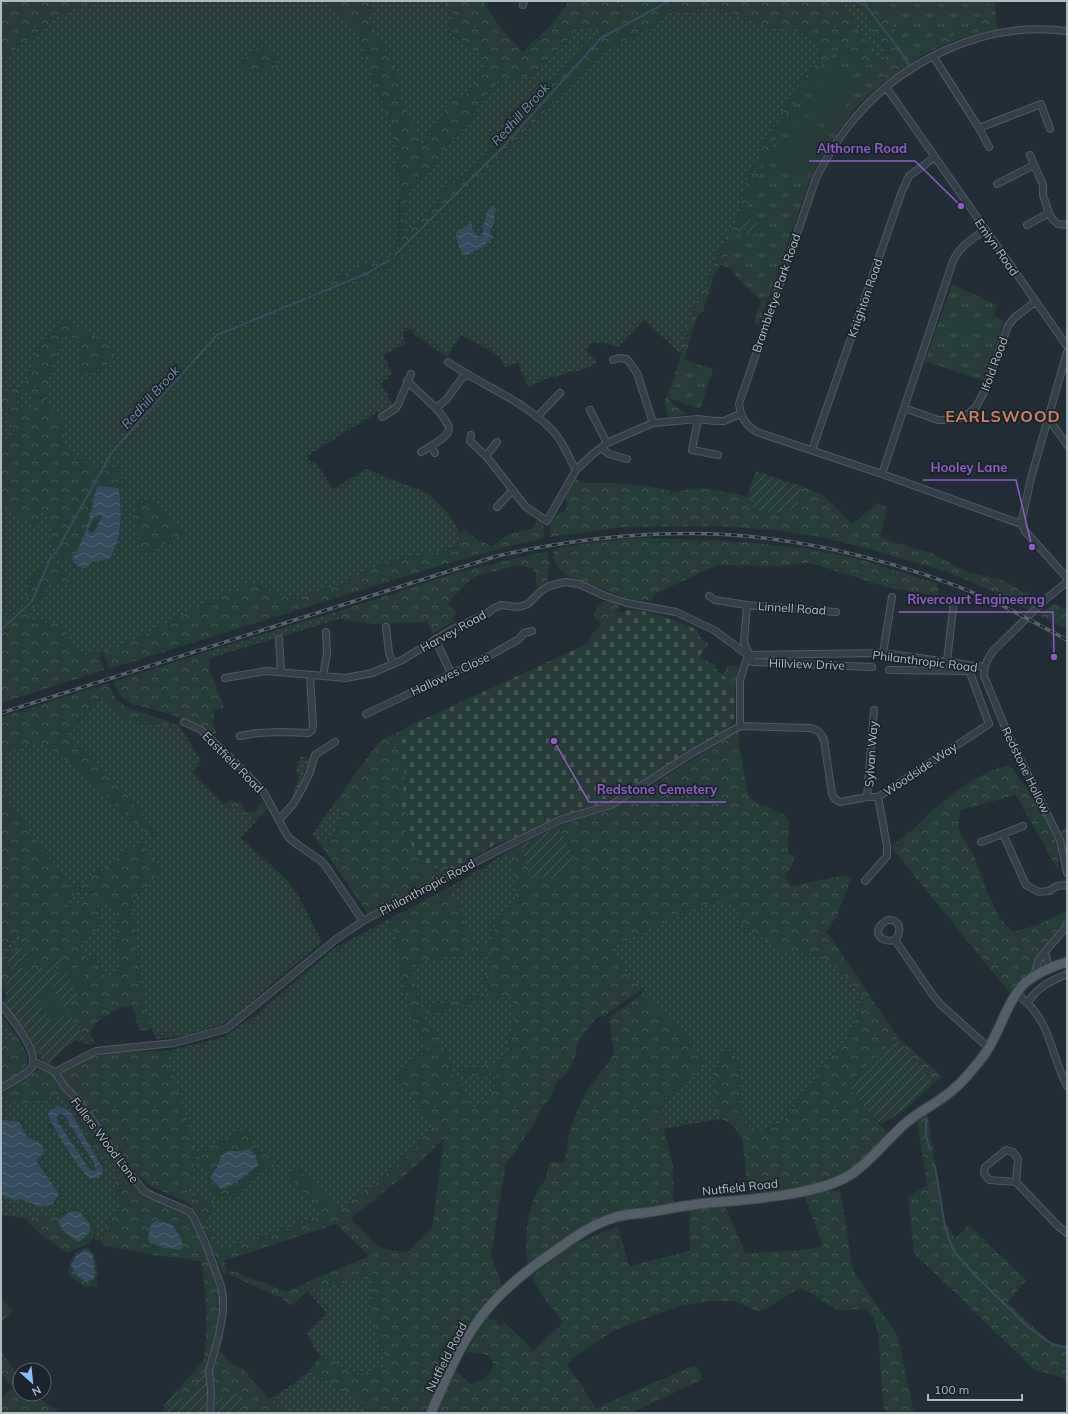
<svg xmlns="http://www.w3.org/2000/svg" width="1068" height="1414" viewBox="0 0 1068 1414" font-family="Mulish,sans-serif">
	<defs>
		<pattern id="grass-dots" width="8" height="8" patternUnits="userSpaceOnUse"><rect width="8" height="8" fill="#273b38"/><path d="M2 2h.1M6 6h.1" fill="none" stroke="#445553" stroke-width="1.8" stroke-linecap="round"/></pattern>
		<pattern id="forest-crowns" width="20" height="18" patternUnits="userSpaceOnUse"><rect width="20" height="18" fill="#273b38"/><path d="M2 6a3 3 0 1 1 6 0M12 15a3 3 0 1 1 6 0" fill="none" stroke="#445553"/></pattern>
		<pattern id="cemetery-stones" width="16" height="16" patternUnits="userSpaceOnUse"><rect width="16" height="16" fill="#273b38"/><path d="M2 7V4a2 2 0 0 1 4 0v3zM10 15v-3a2 2 0 0 1 4 0v3z" fill="#445553"/></pattern>
		<pattern id="park-tufts" width="24" height="20" patternUnits="userSpaceOnUse"><rect width="24" height="20" fill="#273b38"/><path d="M3 7l-1-3M5 7V3M7 7l1-3M15 17l-1-3M17 17v-4M19 17l1-3" fill="none" stroke="#445553"/></pattern>
		<pattern id="garden-furrows" width="10" height="10" patternUnits="userSpaceOnUse"><rect width="10" height="10" fill="#273b38"/><path d="M-1 1l2-2M0 10L10 0M9 11l2-2" fill="none" stroke="#445553"/></pattern>
		<pattern id="water-waves" width="16" height="10" patternUnits="userSpaceOnUse"><rect width="16" height="10" fill="#364c5c"/><path d="M0 5q4-4 8 0t8 0" fill="none" stroke="#516472"/></pattern>
	</defs>
	<rect width="100%" height="100%" fill="#222d36"/>
	<path fill="url(#grass-dots)" d="M98 1H327L357 29 368 66 394 132 400 190 397 262 440 216 606 50 651 27 666 13 694 11 713 7 768 26 797 31 812 39 820 56 814 67 795 90 759 151 747 180 737 221 718 253 708 281 698 299 689 322 681 354 644 320 618 347 603 343 592 342 586 351 598 363 574 373 572 371 554 378 553 376 528 387 518 363 505 367 499 356 461 335 447 357 416 336 410 329 403 333 405 344 383 355 392 372 389 377 381 383 393 405 392 408 379 415 378 412 307 456 311 463 315 461 333 489 366 469 427 493C436 500 459 522 459 534 460 538 458 543 458 546L439 552 385 562 338 586 290 599 249 582 111 651 83 655 75 650 61 624 26 620 13 615 1 627V58L17 48 63 13Z
		M373 1H444L453 14 447 31 478 52 488 65 481 74 470 92 453 101 422 145 414 124 399 100V81L386 51 368 18Z
		M613 1H650L648 2 635 3 620 9 615 7Z
		M826 1H848L862 8 869 16 872 31 885 46 886 60H879C877 51 873 47 865 42V33L855 26 851 14 841 6Z
		M593 25 598 34 587 41 538 94 517 123 474 168 444 190 436 204 406 234 403 221 408 193 414 183 430 170 446 146 470 123 478 106 499 80H518L536 72 577 30Z
		M336 612 339 619 210 658 206 652Z
		M99 700 110 703 126 720 155 725H179L201 761 193 772 228 808 230 806 242 814 251 815 257 820 241 838 284 877 295 890 322 942 261 993 234 1018 221 1025 189 1035 157 1039 152 1029 143 1004 134 919 131 903 161 871 141 843 72 890 1 791V747L8 751 40 741 80 770 127 816 151 836 156 833 123 790 86 751 64 735 77 728 81 714Z
		M301 756 309 758 311 759 308 767 306 768 302 777 303 781 293 797 295 785H297L299 776 296 772Z
		M337 800 341 812 336 832 332 838 317 840 313 833Z
		M508 852 514 869 516 905 496 917 492 945 475 947 452 886Z
		M88 887 92 893 68 910 62 904 75 894Z
		M107 901 117 912V939L121 964 116 976 106 978 96 957 89 961 77 943 93 933 100 918 97 906Z
		M719 901 732 903 746 930 801 954H814L830 961 842 972 864 997 848 1038 824 1065 808 1089 788 1114 782 1124 775 1125 758 1132 742 1121 739 1064 716 1114 721 1119 663 1129 661 1117 662 1102 684 1032 666 1018 642 994 643 988 630 978 611 948C646 931 681 910 719 901Z
		M383 922 396 931 404 986 413 1019 427 1049 397 1077 433 1125 411 1153 370 1188 340 1209 317 1188 300 1169 289 1176 322 1214 296 1225 219 1252 205 1220 213 1207 187 1194 196 1160 168 1063 171 1050 224 1037 257 1014 335 948Z
		M23 933 17 947 1 956V948Z
		M470 952 479 955 491 952 490 968 485 979 489 999 514 996V1021L506 1053 502 1061 463 1078 497 1072 494 1089 478 1108 468 1105 464 1085 452 1073 448 1053 423 1018 411 964Z
		M1 1016 16 1035 6 1041 1 1047Z
		M2 1094 9 1099 20 1104 59 1095C78 1107 73 1112 83 1127 93 1142 104 1156 116 1169L115 1189 120 1200 122 1208 109 1223 101 1241 95 1240V1234L73 1207 52 1216 24 1218 1 1215V1095Z
		M373 1273 370 1313 387 1366 353 1376 332 1359 320 1357 306 1333 326 1313 308 1291 321 1289Z
		M309 1371 360 1399 371 1413H285L269 1399 292 1385Z"/>
	<path fill="url(#forest-crowns)" fill-rule="evenodd" d="M1 1H98L63 13 17 48 1 58Z
		M327 1H373L368 18 386 51 399 81V100L414 124 422 145 453 101 470 92 481 74 488 65 478 52 447 30 453 14 444 1H483L498 24 523 52 551 25 569 1H613L615 7 620 9 635 3 648 2 650 1H826L841 6 851 14 855 26 865 33V42C873 47 877 51 879 60H885V46L872 31 869 16 862 8 848 1H877L899 36 918 50 922 56 882 84 879 82 874 63 859 67 847 46 824 63 791 108 754 186 734 243 728 256 715 274 703 311 696 319 684 360 670 400 677 408 686 412 687 414 670 417 666 413 665 399 673 381 681 354 689 322 698 299 708 281 718 253 737 221 747 180 759 151 795 90 814 67 820 56 812 39 797 31 768 26 713 7 694 11 666 13 651 27 606 50 440 216 397 263 393 253 397 248 399 232 400 190 394 132 368 66 357 29ZM593 25 598 34 587 41 538 94 517 123 474 168 444 190 436 204 406 234 403 221 408 193 414 183 430 170 446 146 470 123 478 106 499 80H518L536 72 577 30Z
		M988 1H995L997 29 960 39 928 52 924 46 937 37H950L959 32 974 28 982 15Z
		M262 46 270 48 279 66 275 72 260 70 246 71 241 65 252 52Z
		M389 255 391 265 362 281 332 291 329 284 344 276 358 264 378 263Z
		M61 320 69 321 111 346 116 356 99 370 79 375 81 343 65 334 56 354 44 399 64 424 65 444 85 461 104 472 108 465 126 473 119 488 97 486 78 550 72 558 65 562 53 548 48 512 40 514 37 527 1 505V452L14 431 7 410 1 409V393L4 391 24 385 38 349ZM26 389 32 393 34 412 16 405Z
		M576 479 584 483H613L647 486 675 492 699 488 734 493 747 497 754 511C780 512 800 520 801 486L823 495 833 504 852 524 878 503 887 507 880 538 932 553 964 571 1003 580 1024 593 1026 591 1038 601 1030 611 988 589 947 572 873 550 820 537 772 530 720 526 624 527 550 537V526L559 512H564L568 504 565 498Z
		M152 499 177 524 183 534 143 555 139 549 142 539 133 521 137 503Z
		M95 515 102 516 95 530 91 534 88 530Z
		M537 519 543 521 544 539 514 545 439 566 109 669 103 652 111 651 249 582 290 599 338 586 385 562 439 552 458 547 460 533 464 529 477 539 491 546C499 543 498 540 504 537 512 532 524 530 533 529Z
		M645 538 709 540 756 543 809 549 859 559 938 584V596L886 587 811 563H806L775 566 718 565 654 594 653 601 637 600 624 597 570 577C557 570 554 564 553 549L604 541Z
		M547 551 549 563 547 584 539 588 536 583V574L532 568 517 565 476 576 467 583 448 603 456 613 452 619 454 621 432 634 427 620 424 622 373 624 339 619 336 612 459 572Z
		M50 555 75 584 68 587 61 582 50 583 26 620 61 624 75 650 83 655 99 653 104 670 1 703V627L27 601 30 579C42 572 44 567 50 555Z
		M607 601 616 603 619 607 605 623 591 642 589 638 600 625 599 621 594 618 593 614 602 602Z
		M1054 603 1067 609V629L1038 615Z
		M206 652 210 658 209 670 223 703V708L214 710 213 721 216 733 212 735C189 717 160 712 132 704 122 698 117 693 113 682Z
		M727 666H737C739 673 735 686 735 694L729 688V681L723 676Z
		M108 683 117 700 126 707 179 725H155L126 720 110 703 99 700 81 714 77 728 64 735 86 751 123 790 156 833 151 836 127 816 80 770 40 742 8 751 1 747V717Z
		M409 726V735L397 744 405 773 402 806 410 818 447 865 452 870 368 914 317 840 332 838 336 832 341 812 337 800 357 771 377 745 383 739Z
		M732 732H739L740 751 749 798 760 805 770 807 783 814 789 819 788 853 794 856 793 863 785 877 792 886 845 875 851 879 838 913 827 932 898 1037 943 1077 934 1083 897 1038 847 1084 857 1095 866 1110 888 1133C876 1147 864 1161 849 1172 825 1188 777 1190 749 1193L742 1139 737 1130 731 1124 721 1119 716 1114 714 1108 715 1072 722 1053 733 1051 739 1064 742 1121 758 1132 775 1125 782 1124 824 1065 848 1038 864 997 842 972 830 961 814 954H801L781 950 763 938 746 930 732 903 719 901 704 905 668 920 611 948 630 978 643 988 606 1015 596 1018 586 1031 578 1042 575 1057 567 1073 558 1081 550 1098 539 1113 534 1124 506 1164 491 1255 503 1288 435 1395 427 1413H371L360 1399 309 1371 320 1357 332 1359 353 1376 387 1366 370 1313 373 1273 321 1289 308 1291 291 1306 281 1298 228 1274 230 1270 287 1292 312 1280 369 1256 336 1224 224 1261 227 1270 224 1275 209 1242 190 1204 149 1185 132 1169 99 1125 76 1091 70 1088 60 1076C65 1066 94 1056 105 1053L171 1050 168 1063 183 1104 196 1160 187 1194 213 1201V1207L205 1220 219 1251 296 1225 322 1214 288 1175 299 1169 317 1188 340 1209 370 1188 411 1153 433 1125 397 1077 427 1049 413 1019 404 986 396 931 383 922 452 886 475 946 492 945 496 917 516 905 514 869 508 852 521 845 530 875 572 854 569 845 558 826 567 821 613 807 637 795 709 749ZM470 952 479 955 491 953 490 968 485 979 488 994 425 1007 427 1015 489 999 514 996V1021L506 1053 502 1061 460 1070 463 1078 497 1072 494 1089 478 1108 468 1105 464 1085 452 1073 448 1053 423 1018 411 964ZM444 1138 432 1229 406 1253 379 1247 350 1219 416 1166Z
		M1009 765 1027 788 1044 814 1058 847V870L1016 795 960 810 958 828 975 858 987 892 999 917 1012 932 1037 925 1067 911V920L1054 938 1036 960 1031 973 1010 993 891 847C897 841 905 836 912 830 919 825 924 818 930 813 952 793 979 772 1009 765Z
		M1 791 72 890 141 842 161 871 131 903 134 919 143 1004 152 1029 140 1031 132 1006 119 1008 97 1022 90 1033 95 1043 90 1045 85 1037 71 1019 51 987 58 975 56 967 26 971 18 965 27 952 21 948 15 970V974L1 989V956L17 947 22 934 1 948ZM88 887 92 893 68 910 62 904 75 894ZM107 901 117 912V939L121 964 116 976 106 978 96 957 89 961 77 943 99 928 100 918 97 906Z
		M230 800 243 803V809L246 812H256L259 804 264 802 268 808 257 820 251 815 242 814 230 806 228 808 224 803Z
		M1067 826V857L1060 832Z
		M642 994 666 1018 684 1032 705 1065 662 1102C659 1125 670 1145 673 1167 674 1179 673 1191 673 1202L614 1212 597 1220 528 1266C524 1242 526 1219 535 1196 538 1189 543 1184 546 1177 548 1172 548 1167 549 1162L564 1163 571 1126 585 1093 614 1054 609 1017Z
		M16 1035 27 1054V1065L18 1076 1 1084V1047L6 1041Z
		M42 1069 49 1071 56 1077 63 1089 79 1107 89 1120 138 1189 148 1199 181 1211 190 1216 198 1231 217 1283 221 1301 220 1317 216 1338 206 1371 195 1385 187 1400 176 1391C181 1385 200 1366 202 1362 210 1342 205 1282 201 1261L160 1256 103 1245 101 1241 109 1223 121 1208 120 1199 115 1189 116 1169 103 1154H97L74 1108 67 1100 59 1096 20 1104 9 1099 2 1094C14 1083 26 1075 42 1069Z
		M928 1115 943 1219 955 1238 969 1225 1026 1280 1008 1303 1052 1344 1067 1350V1379L1034 1370 914 1253 908 1196 927 1186 917 1121Z
		M242 1130 248 1132 253 1144 261 1151H268L274 1159 273 1168 258 1172 248 1186 227 1199C209 1194 209 1187 208 1170L201 1166 200 1154 218 1141ZM250 1149 248 1174 239 1179 210 1178 217 1167 221 1156 228 1151H240Z
		M840 1189 853 1270 898 1336 914 1413H884L878 1333C876 1326 875 1318 870 1313 862 1306 852 1311 842 1310 824 1307 812 1289 798 1289L768 1308 757 1311 734 1301H711L682 1305 630 1324 610 1333 579 1354 567 1364 596 1408 692 1366H696C700 1370 701 1373 702 1378L699 1381 631 1413H434L455 1370 471 1384C483 1383 503 1366 487 1355 482 1352 472 1353 466 1352L479 1330 488 1318 497 1320V1325L503 1324V1321L534 1350 563 1323 538 1289 532 1276 566 1250 582 1241 618 1226 629 1266 690 1251 689 1210 725 1206 745 1253 791 1251 823 1247 804 1195Z
		M73 1206C83 1208 89 1217 96 1224L95 1234 89 1243 67 1253 41 1235 24 1218 52 1216Z
		M84 1248H89C99 1258 97 1273 97 1286L85 1287 68 1274C69 1260 72 1254 84 1248Z
		M1 1300 13 1310 1 1323Z
		M1 1351 20 1378V1394H32L57 1410 59 1413H1V1400L12 1387 1 1373Z
		M219 1351 231 1364 243 1369 269 1399 285 1413H244V1411L222 1398 213 1400V1372Z"/>
	<path fill="url(#cemetery-stones)" d="M627 610C643 607 682 623 698 630L699 637 708 644 700 655 709 663H714L716 665 714 668 729 681V688L735 694C735 710 738 720 725 731L618 798 603 804 562 816 507 841 498 843 452 870 447 865 423 870 404 828 410 818 402 806 405 773 397 744 409 735V726L591 642 605 623 616 611 623 613Z"/>
	<path fill="url(#park-tufts)" d="M877 1H988L982 15 974 28 959 32 950 37H937L925 46 928 52 922 56 918 50 910 52Z
		M847 45 859 67 874 63 881 64 886 74 880 82 882 84 857 106 839 130 812 174 759 326 754 322 761 300 732 272V269L721 265 728 256 734 243 754 186 790 108 824 63 838 50Z
		M952 284 997 305 994 315 1004 321 983 381 925 361Z
		M684 360 713 369 700 409 670 399Z"/>
	<path fill="url(#garden-furrows)" d="M748 219 761 225 754 238 738 231 741 221 746 223Z
		M756 471 801 486C800 520 780 512 754 511L747 497Z
		M558 826 569 845 572 854 576 861 570 870 555 880 530 876 521 845Z
		M21 948 30 954 27 960 24 958 18 964 26 971 42 968 60 953 66 960 56 967 58 975 80 967 90 986C81 993 74 1001 64 1007L90 1045 77 1040C65 1047 57 1054 50 1065L42 1060 36 1052 28 1033 5 1004V998L6 995 3 989 7 982 15 974V970L6 959Z
		M897 1038 934 1083 905 1110 881 1124 866 1110 857 1095 847 1084Z
		M206 1371 208 1385 206 1405 207 1413H162L165 1404 176 1391 187 1400 195 1385Z
		M232 1389 242 1398 244 1413H214L213 1400 222 1398Z"/>
	<path fill="#273b38" d="M830 68 858 84 832 129 801 112Z
		M799 116 830 132 805 179 774 162Z
		M963 312 984 322 978 335 957 324Z
		M80 967 90 986 79 995 67 976V972Z
		M51 987 68 1014 53 1023 36 996Z"/>
	<path fill="url(#water-waves)" fill-rule="evenodd" d="M493 207 496 209 494 215 495 222 490 231 493 237C487 245 473 254 464 255 459 248 454 238 457 231L471 223 472 224V230L476 234 480 237 483 233V226L488 209Z
		M97 486 119 488C121 511 123 539 109 559L93 562 84 569 75 564 72 558C87 538 91 510 97 486ZM95 515 102 516 95 530 91 534 88 529Z
		M56 1107 65 1108 71 1113 103 1169 102 1175 96 1178C94 1178 92 1179 90 1178 81 1174 53 1127 49 1117 48 1114 48 1115 49 1111ZM60 1114 65 1116 95 1165 96 1171 91 1170 87 1166 58 1122 57 1116Z
		M1 1120 19 1121 27 1137 40 1143 45 1152 38 1158 37 1162 59 1194 52 1205 37 1206 21 1199 15 1201 1 1195Z
		M250 1149 256 1156 258 1165C249 1173 233 1187 221 1189L210 1178 217 1167 221 1156 228 1151H240Z
		M72 1211 80 1212 89 1223 91 1230 84 1238 78 1242C70 1236 61 1231 58 1220Z
		M155 1221 172 1224 182 1240 183 1246 180 1250 166 1248 150 1243 148 1239 150 1226Z
		M85 1250 90 1252C95 1260 95 1270 94 1279L86 1282 76 1275 71 1265 76 1256Z"/>
	<g fill="none" stroke-linecap="round" stroke-linejoin="round">
		<path stroke="#364c5c" stroke-width="2" d="M855 1 866 6 899 49 909 65
			M395 255 504 146 601 38 669 1
			M1 630 32 601 51 557 56 552 112 452 217 335 368 273 389 260
			M926 1118V1135L930 1150
			M935 1166 945 1227 949 1240 955 1253 977 1277 1028 1327 1052 1344 1067 1348"/>
		<g stroke="#505a61" stroke-width="8">
			<path id="street" d="M523 5 524 1
				M933 56 979 128 1041 104 1050 129
				M886 87 1067 346
				M979 128 989 147
				M1030 155 1043 185V195L1049 213 1053 220 1058 224 1067 225
				M997 184 1034 165
				M1027 225 1049 213
				M1067 352 1031 478 1021 524 1025 531 1067 578
				M613 360 619 358 627 359 637 373 653 423
				M448 362C483 386 525 401 554 432 563 442 569 458 576 470
				M407 381 436 408 446 400 462 378 468 375
				M904 408 938 420H950L964 417 976 407 984 392 1008 326 1014 318 1035 302
				M590 410 607 443
				M382 417 395 409 398 405 411 374
				M537 417 560 393
				M1048 418 1067 445
				M698 419 692 450 718 455
				M471 435 470 441 486 456 526 507 547 521 576 470 593 454 607 443 653 423 698 419 715 421H724L740 414
				M601 448 609 454 627 459
				M812 450 902 191 909 176 935 157
				M421 452 431 446
				M435 453 431 446C455 431 453 429 436 408
				M486 456 497 442
				M882 474 953 261C960 246 972 239 985 230
				M497 507 513 490
				M1021 524 882 474 757 432C745 425 741 417 739 404L816 178C825 161 835 144 846 129 897 62 983 20 1067 31
				M1067 582 1046 599 993 651C987 660 984 665 984 676L1007 732 1060 840 1067 873
				M709 596 715 600 747 605 744 642 752 662 872 667
				M747 605 836 612
				M386 627 389 653 393 664
				M279 639 281 671
				M435 639 451 673
				M883 653 892 597
				M947 661 954 601
				M889 670 965 671 969 670
				M323 676 327 653 326 632
				M225 678 266 671 346 678 372 673 402 660 453 629 486 614 494 608 501 605 517 607 522 606 528 604 540 592 549 586 565 582 579 584 605 596 627 603 676 612 714 630 748 655 883 653 984 667
				M366 714 491 655 519 639 524 633 532 631
				M184 722 201 730 236 763 263 791 279 820 284 830 289 838 298 845 320 860 325 865 363 921
				M740 726 809 728C817 729 821 732 824 740L832 794 835 799 840 802 867 797H878
				M240 736 257 733 281 732 309 733 312 730 313 726 310 675
				M867 797 874 710
				M279 820 294 803 303 787 310 772 315 755 335 742
				M1003 834 1023 826
				M981 842 1003 834 1026 885 1039 892 1049 891 1057 886 1067 885
				M865 881 887 856V846L878 797 989 724 969 670V666
				M888 920C901 919 902 932 895 940 879 944 870 929 888 920Z
				M895 940 932 994 941 1005 989 1048
				M1045 952 1049 968
				M1034 976 1039 959 1067 926
				M1017 994C1053 1022 1048 1049 1067 1086
				M1028 1002C1038 987 1050 981 1067 974
				M1 1005C10 1016 40 1052 32 1067 27 1075 9 1083 1 1088
				M33 1061 55 1072 64 1086 77 1099 89 1115 118 1159 144 1191 153 1196 184 1209 190 1212 195 1220 207 1247 221 1286 223 1297V1312L219 1335 209 1371 211 1391 210 1413
				M55 1072 96 1051 174 1043 226 1029 335 940 363 921 499 850 560 820 611 805 694 752 740 726V680L748 655
				M1016 1182 1018 1159 1013 1152 1006 1150 985 1167 984 1173 989 1180 1016 1182 1058 1226 1067 1233"/>
		</g>
		<g stroke="#3f4850" stroke-width="11">
			<path id="primary" d="M431 1413C447 1376 462 1338 489 1307 508 1285 531 1267 555 1251 573 1238 591 1225 613 1218 624 1214 638 1214 650 1212 673 1208 696 1203 720 1202 755 1199 824 1194 853 1173 873 1159 888 1138 907 1122 919 1112 933 1105 945 1096 955 1089 964 1080 972 1070 980 1061 988 1051 993 1040 1003 1021 1010 997 1026 982 1038 972 1053 966 1067 962"/>
		</g>
		<use href="#street" stroke="#353f47" stroke-width="6"/>
		<use href="#primary" stroke="#535e67" stroke-width="9"/>
		<g stroke="#57646d" stroke-width="3.5">
			<path id="rail" d="M1 713 497 556C573 539 653 530 732 535 816 541 906 564 984 597 1012 610 1040 625 1067 640"/>
		</g>
		<use href="#rail" stroke="#1b242b" stroke-width="2" stroke-dasharray="6" stroke-linecap="butt"/>
	</g>
	<g text-anchor="middle" dominant-baseline="central" stroke-width="3.5" stroke-linejoin="round" paint-order="stroke">
		<g font-size="12" fill="#b0bac3" stroke="#1b242b">
			<text transform="translate(997 247) rotate(55)">Emlyn Road</text>
			<text transform="translate(776 293) rotate(-71)">Brambletye Park Road</text>
			<text transform="translate(865 298) rotate(-71)">Knighton Road</text>
			<text transform="translate(994 364) rotate(-70)">Ifold Road</text>
			<text transform="translate(792 608) rotate(4)">Linnell Road</text>
			<text transform="translate(453 631) rotate(-29)">Harvey Road</text>
			<text transform="translate(925 661) rotate(7)">Philanthropic Road</text>
			<text transform="translate(807 664) rotate(2)">Hillview Drive</text>
			<text transform="translate(450 674) rotate(-25)">Hallowes Close</text>
			<text transform="translate(871 754) rotate(-86)">Sylvan Way</text>
			<text transform="translate(233 762) rotate(45)">Eastfield Road</text>
			<text transform="translate(920 769) rotate(-34)">Woodside Way</text>
			<text transform="translate(1026 770) rotate(64)">Redstone Hollow</text>
			<text transform="translate(427 887) rotate(-28)">Philanthropic Road</text>
			<text transform="translate(105 1140) rotate(53)">Fullers Wood Lane</text>
			<text transform="translate(740 1187) rotate(-6)">Nutfield Road</text>
			<text transform="translate(446 1357) rotate(-63)">Nutfield Road</text>
		</g>
		<g font-size="13" font-style="italic" fill="#7290a5" stroke="#1b242b">
			<text transform="translate(520 114) rotate(-48)">Redhill Brook</text>
			<text transform="translate(150 397) rotate(-48)">Redhill Brook</text>
		</g>
		<g font-size="16" font-weight="bold" letter-spacing="1" fill="#ca8063" stroke="#1b242b">
			<text x="1003" y="416">EARLSWOOD</text>
		</g>
	</g>
	<path fill="none" stroke="#8e5ec0" stroke-width="1.5" d="M961 206L915 161H809M1032 547L1016 480H923M1054 657L1053 612H899M554 741L589 802H726"/>
	<g fill="#8e5ec0" stroke="#1b242b" stroke-width="1.5">
		<circle cx="961" cy="206" r="4"/>
		<circle cx="1032" cy="547" r="4"/>
		<circle cx="1054" cy="657" r="4"/>
		<circle cx="554" cy="741" r="4"/>
	</g>
	<g font-size="13" text-anchor="middle" font-weight="bold" fill="#8e5ec0" stroke="#1b242b" stroke-width="3.5" stroke-linejoin="round" paint-order="stroke">
		<text x="862" y="153">Althorne Road</text>
		<text x="969" y="472">Hooley Lane</text>
		<text x="976" y="604">Rivercourt Engineerng</text>
		<text x="657" y="794">Redstone Cemetery</text>
	</g>
	<rect width="1068" height="1414" fill="none" stroke="#b0bac3" stroke-width="4"/>
	<g transform="translate(32 1382) rotate(153)"><circle r="19" fill="#1b242b" stroke="#576068"/>
	<path d="M0-3L7 15L0 10L-7 15Z" fill="#89c0ef"/>
	<text y="-6" font-size="11" font-weight="bold" text-anchor="middle" fill="#b0bac3">N</text>
	</g>
	<path d="M928 1394v6h94v-6" fill="none" stroke="#b0bac3" stroke-width="2"/>
	<text x="934" y="1394" font-size="12" fill="#b0bac3" stroke="#1b242b" stroke-width="3" paint-order="stroke">100 m</text>
</svg>
